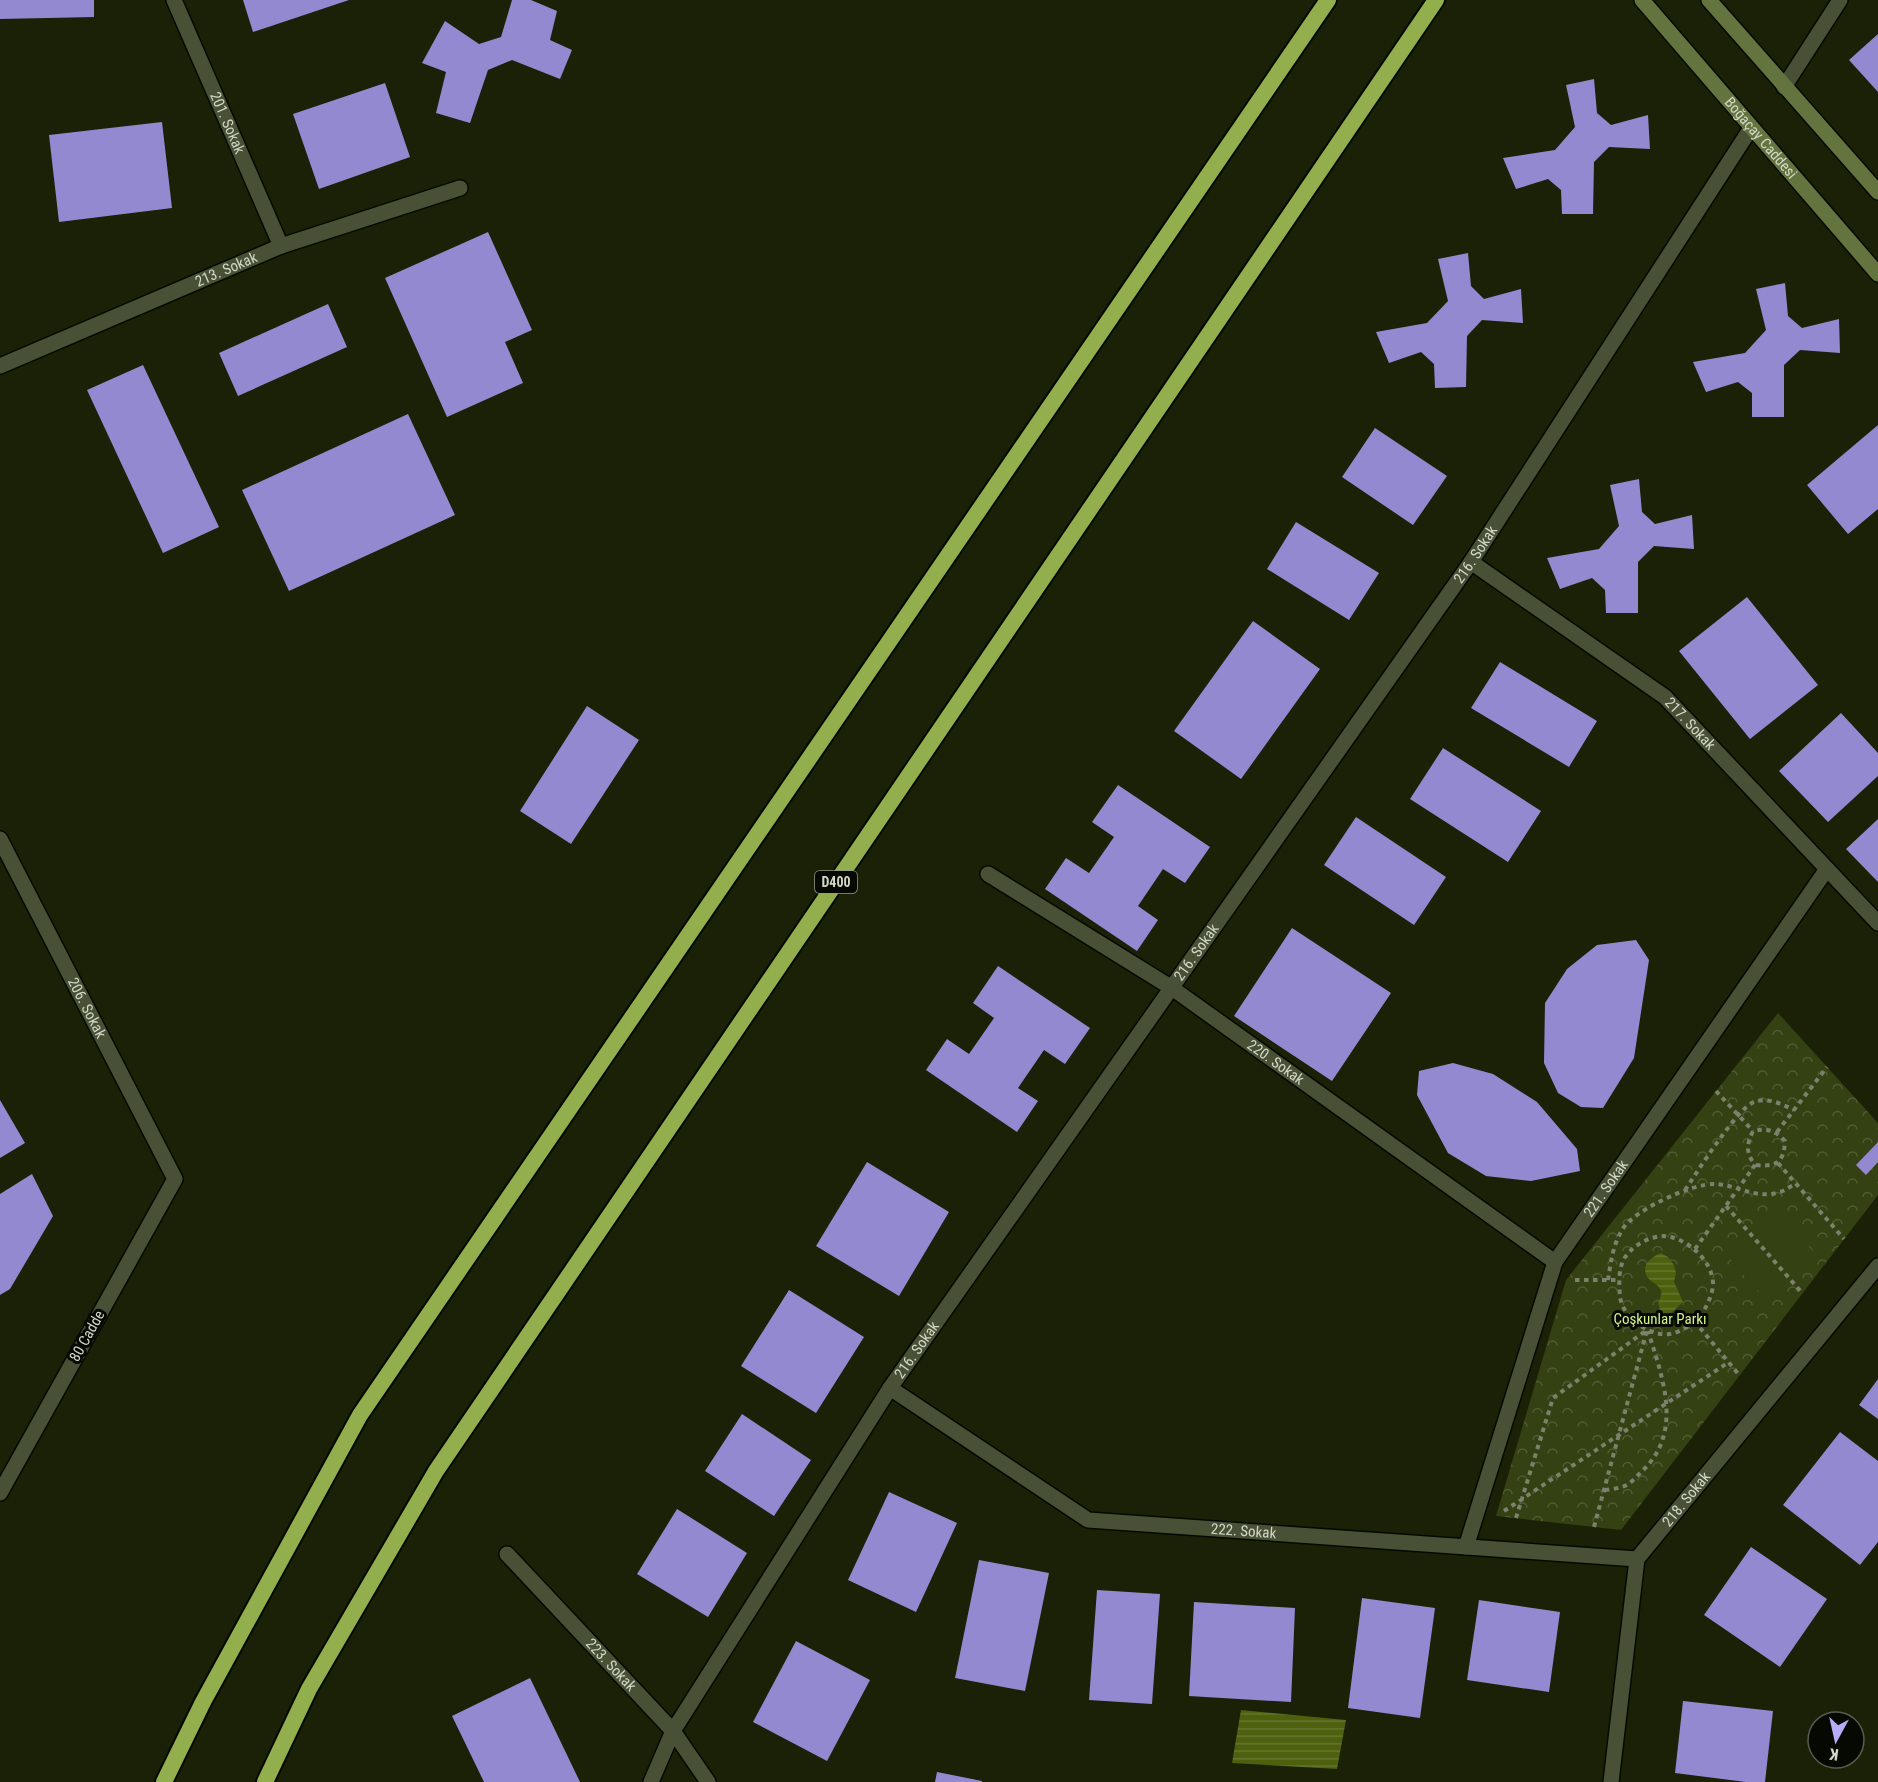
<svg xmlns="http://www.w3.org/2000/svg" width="1878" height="1782" viewBox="0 0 1878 1782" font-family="'Roboto Condensed',sans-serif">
	<defs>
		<pattern id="forest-crowns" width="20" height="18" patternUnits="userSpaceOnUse" patternTransform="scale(1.5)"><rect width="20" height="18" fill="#344112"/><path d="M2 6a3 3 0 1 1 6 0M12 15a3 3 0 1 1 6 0" fill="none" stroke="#505c33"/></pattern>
		<pattern id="water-rules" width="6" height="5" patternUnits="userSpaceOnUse" patternTransform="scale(1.5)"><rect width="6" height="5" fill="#4c600e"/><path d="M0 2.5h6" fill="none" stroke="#657630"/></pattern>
	</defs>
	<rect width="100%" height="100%" fill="#1a2107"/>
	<path fill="url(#forest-crowns)" d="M1778 1013 1878 1123V1195L1621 1530 1496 1516 1566 1280Z"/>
	<path fill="#344112" d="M1773 1208 1812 1250 1768 1302 1731 1260Z"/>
	<path fill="url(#water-rules)" d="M1661 1253 1668 1257 1674 1265 1676 1273 1674 1282 1683 1302 1667 1317 1661 1313 1658 1303C1660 1298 1663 1294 1660 1289 1658 1284 1652 1283 1649 1279 1639 1268 1650 1257 1661 1253Z
		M1241 1710 1346 1720 1337 1769 1232 1763Z"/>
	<path fill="#9389d0" d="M0 0H94V17L0 19Z
		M243 0H349L253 32Z
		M512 0H531L557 11 550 40 572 50 560 79 512 60 488 70 470 123 436 113 446 72 422 63 445 21 479 44 501 37Z
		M1878 34V92L1849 60Z
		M1594 79 1597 113 1611 125 1648 115 1650 149 1609 147 1594 162 1593 214H1562L1561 190 1548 179 1516 189 1503 158 1555 150 1575 127 1566 85Z
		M385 83 410 157 319 189 293 114Z
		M162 122 172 208 59 222 49 135Z
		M488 232 532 330 505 342 523 383 447 417 385 278Z
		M1468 253 1471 286 1484 299 1521 289 1523 323 1482 320 1467 336 1466 387 1435 388 1434 364 1421 352 1389 363 1376 332 1427 323 1448 301 1438 259Z
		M1785 283 1788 316 1802 328 1839 319 1840 353 1800 350 1784 365V417H1752V393L1738 382 1706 392 1693 362 1745 353 1766 330 1756 289Z
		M328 304 347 347 238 396 219 353Z
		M143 365 219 527 163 553 87 390Z
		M408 414 455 515 289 591 242 490Z
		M1878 425V509L1848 534 1807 485Z
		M1375 428 1447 476 1413 525 1342 477Z
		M1639 479 1642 512 1655 524 1692 515 1694 549 1654 546 1638 562V613H1606L1605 590 1592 578 1560 589 1547 558 1599 549 1619 526 1610 485Z
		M1296 522 1379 573 1349 620 1267 569Z
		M1747 597 1818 685 1750 739 1679 651Z
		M1253 621 1320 669 1241 779 1174 731Z
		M1500 662 1597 721 1569 767 1471 708Z
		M587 706 639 740 571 844 520 811Z
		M1841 713 1878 753V776L1828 822 1779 771Z
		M1443 748 1541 811 1508 862 1410 799Z
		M1118 785 1210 847 1185 883 1163 869 1138 906 1158 920 1137 951 1045 889 1066 858 1089 873 1114 837 1092 822Z
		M1356 817 1446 877 1414 925 1324 865Z
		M1878 819V882L1846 849Z
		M1292 928 1391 993 1332 1081 1234 1016Z
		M1636 940 1649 960 1634 1058 1603 1108 1581 1107 1558 1093 1544 1063 1545 1003 1567 969 1597 945Z
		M998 966 1090 1028 1065 1064 1044 1050 1018 1088 1038 1101 1017 1132 926 1070 947 1039 969 1054 994 1018 973 1003Z
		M1453 1063 1493 1074 1537 1102 1577 1149 1580 1171 1531 1181 1486 1176 1448 1153 1417 1095 1419 1071Z
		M0 1100 25 1143 0 1158Z
		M1878 1142V1162L1866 1175 1856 1165Z
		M867 1162 949 1212 899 1296 816 1246Z
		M32 1174 53 1216 10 1289 0 1295V1194Z
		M789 1290 864 1337 816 1413 741 1366Z
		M1878 1379V1419L1859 1405Z
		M742 1414 811 1460 774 1516 705 1471Z
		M1840 1432 1878 1461V1542L1860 1565 1783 1505Z
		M889 1492 957 1523 916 1612 848 1580Z
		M677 1509 747 1553 708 1617 637 1574Z
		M1751 1547 1827 1599 1780 1667 1704 1615Z
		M979 1560 1049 1573 1025 1691 955 1678Z
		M1097 1590 1160 1594 1152 1704 1089 1700Z
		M1362 1598 1435 1608 1420 1718 1348 1708Z
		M1479 1600 1560 1612 1549 1692 1467 1680Z
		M1194 1602 1295 1608 1291 1702 1189 1696Z
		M796 1641 870 1680 827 1761 753 1722Z
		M530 1678 580 1782H484L452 1716Z
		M1683 1701 1773 1711 1765 1782H1746L1675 1773Z
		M937 1772 982 1781V1782H935Z"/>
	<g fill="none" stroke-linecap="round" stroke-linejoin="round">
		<g stroke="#050a00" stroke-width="18">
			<g id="minor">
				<path id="s1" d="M174 0 281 246"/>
				<path d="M1784 87 1840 0"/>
				<path id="s2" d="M0 366 281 246 460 188"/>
				<path id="s3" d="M1471 562 1665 697 1878 923"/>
				<path id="s4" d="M0 839 175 1179 0 1493"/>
				<path id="s5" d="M988 874 1172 988 1555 1262"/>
				<path id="s6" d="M890 1388 1088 1520 1637 1559"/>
				<path id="s7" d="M1466 1547 1555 1262 1827 869"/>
				<path id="s8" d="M507 1554 673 1731 708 1782"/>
				<path id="s9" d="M651 1782 673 1731 890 1388 1471 562 1751 128"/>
				<path id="s10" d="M1611 1782 1637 1559 1878 1266"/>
			</g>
		</g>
		<g stroke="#050a00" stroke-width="18">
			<g id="secondary">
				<path id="s11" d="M1642 0 1878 274"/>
				<path d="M1709 0 1878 192"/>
			</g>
		</g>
		<g stroke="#050a00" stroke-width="20">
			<path id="trunk" d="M164 1782 203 1702 360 1415 1328 0
				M265 1782 309 1689 436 1471 1436 0"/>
		</g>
		<path stroke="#7b816d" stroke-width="4" stroke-dasharray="4.5 4.5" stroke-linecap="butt" d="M1716 1091 1753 1131
			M1777 1132 1827 1067
			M1778 1163 1844 1239
			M1685 1190C1696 1174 1738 1107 1754 1102 1769 1097 1781 1104 1794 1110
			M1726 1206 1803 1294
			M1695 1249 1755 1165C1746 1153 1746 1145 1753 1131 1767 1128 1775 1130 1785 1141 1784 1163 1776 1167 1755 1165
			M1575 1280H1618
			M1608 1280C1611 1261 1613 1243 1624 1227 1637 1209 1693 1183 1715 1184 1737 1185 1758 1200 1779 1192 1785 1191 1790 1186 1796 1184
			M1696 1323C1688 1326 1678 1333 1670 1334 1649 1337 1622 1317 1620 1296 1619 1284 1618 1266 1626 1256 1635 1243 1656 1233 1671 1237 1691 1242 1714 1263 1713 1286 1711 1300 1704 1311 1696 1323L1740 1376
			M1605 1490C1612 1489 1621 1488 1627 1485 1632 1482 1637 1476 1641 1472 1684 1433 1663 1379 1648 1331
			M1504 1511 1729 1362
			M1516 1518 1553 1398 1647 1330 1594 1527"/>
		<use href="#minor" stroke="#485136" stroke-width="15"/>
		<use href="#secondary" stroke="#64743e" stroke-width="15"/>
		<use href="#trunk" stroke="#93ae4c" stroke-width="16"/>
	</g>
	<g text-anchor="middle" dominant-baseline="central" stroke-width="6" stroke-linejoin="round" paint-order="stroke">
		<rect fill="#060902" stroke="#959a8d" stroke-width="1.5" x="815" y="871" width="42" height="22" rx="4.5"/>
		<g font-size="14" font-weight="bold" fill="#d2d8c8">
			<text x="836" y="882">D400</text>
		</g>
		<g font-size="15" fill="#d2d8c8" stroke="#060902">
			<text stroke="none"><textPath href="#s1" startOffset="134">201. Sokak</textPath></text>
			<text stroke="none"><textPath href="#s11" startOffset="182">Boğaçay Caddesi</textPath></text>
			<text stroke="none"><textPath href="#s2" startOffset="246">213. Sokak</textPath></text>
			<text stroke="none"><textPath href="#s9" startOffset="1480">216. Sokak</textPath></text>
			<text stroke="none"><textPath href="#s3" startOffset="273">217. Sokak</textPath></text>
			<text stroke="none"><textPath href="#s9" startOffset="994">216. Sokak</textPath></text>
			<text stroke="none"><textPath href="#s4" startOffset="190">206. Sokak</textPath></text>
			<text stroke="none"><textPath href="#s5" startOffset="344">220. Sokak</textPath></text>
			<text stroke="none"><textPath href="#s7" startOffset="388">221. Sokak</textPath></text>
			<text transform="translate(87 1336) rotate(-61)">80 Cadde</text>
			<text stroke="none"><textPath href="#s9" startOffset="508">216. Sokak</textPath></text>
			<text stroke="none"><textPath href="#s10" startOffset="302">218. Sokak</textPath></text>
			<text stroke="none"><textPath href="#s6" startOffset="394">222. Sokak</textPath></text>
			<text stroke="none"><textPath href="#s8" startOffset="152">223. Sokak</textPath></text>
		</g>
		<g font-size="15" fill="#d4f38b" stroke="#060902">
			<text x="1660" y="1319">Çoşkunlar Parkı</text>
		</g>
	</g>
	<g transform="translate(1836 1740) rotate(188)"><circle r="28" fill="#060902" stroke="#585c51" stroke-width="1.5"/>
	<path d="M0-4.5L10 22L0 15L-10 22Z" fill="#b6acf8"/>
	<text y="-9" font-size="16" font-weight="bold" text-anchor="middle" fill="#d2d8c8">K</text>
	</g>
</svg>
